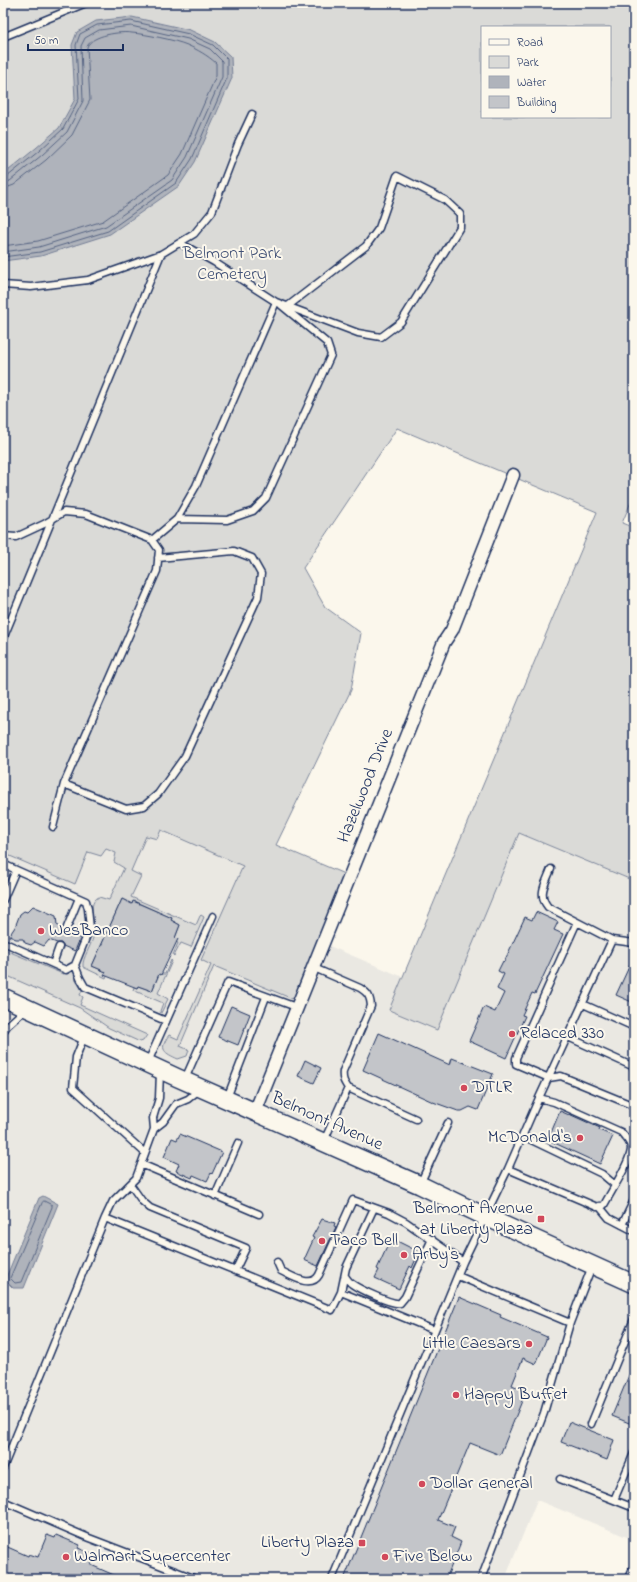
<svg xmlns="http://www.w3.org/2000/svg" width="637" height="1582" viewBox="0 0 637 1582" font-family="'Indie Flower',sans-serif">
	<rect width="100%" height="100%" fill="#fbf7ec"/>
	<filter id="ink" filterUnits="userSpaceOnUse"><feTurbulence type="fractalNoise" baseFrequency=".025" numOctaves="2"/><feDisplacementMap in="SourceGraphic" scale="8" xChannelSelector="R" yChannelSelector="G"/><feConvolveMatrix kernelMatrix="1 2 1 2 8 2 1 2 1" color-interpolation-filters="sRGB"/></filter>
	<g filter="url(#ink)">
		<path fill="#eae8e2" d="M150 819 255 836 322 943 403 977 390 1010 436 1030 519 833 634 881V1540L537 1500 505 1579H3V853L71 882 91 834Z"/>
		<path fill="#dadad7" stroke="#7a849a" fill-rule="evenodd" d="M3 3H634V495L622 523 634 528V881L519 833 437 1030 389 1010 597 512 397 428 303 568 325 607 361 633 351 690 276 845 349 876 295 1000 214 966 180 1046 189 1050 187 1056 178 1059C165 1053 158 1050 169 1035L178 1039 211 965 201 960 243 866 161 830 157 839 146 836 131 871 141 876 131 897 196 925 200 916 201 915 204 917 192 945 191 947 181 943 174 956 173 955 178 943 176 942 177 939 175 938 180 925 171 920 172 918 134 901 132 904 122 899 92 966 106 972 105 974 107 976 106 978 83 967V963C85 953 93 943 94 933 96 922 86 903 99 897L109 900 124 868 114 862 116 853 106 849 101 856 88 852 75 884 3 853ZM482 27H610V117H482Z
			M3 949 63 974 74 971 75 979 82 990 80 995 83 997 80 1005 147 1035 143 1041 140 1042 109 1028 80 1008 3 974Z
			M171 960 172 961 158 993 168 999 161 1013 160 1011 163 1003 133 990 134 987 137 988 138 986 152 991 159 974H165Z"/>
		<path fill="#afb3bb" stroke="#747e96" d="M132 17 190 30 215 42 231 57 232 78 195 162 179 186 110 234 41 256 3 261V175L36 148 59 128 75 99 72 45 77 32 96 21Z
			M43 1196 58 1204 24 1288H13L5 1280 39 1198Z"/>
		<g fill="none" stroke-linecap="round" stroke-linejoin="round">
			<path stroke="#566483" stroke-width="1" d="M3 178 7 177 39 151 63 129 79 99 76 45 80 34 97 25 131 21 189 34 213 45 227 59V78L192 159 176 183 108 231 40 252 3 257
				M3 183 10 181 42 155 67 132 83 101 81 46 85 38 99 30 131 26 188 39 210 49 222 61V77L187 157 172 180 106 226 39 247 3 252
				M3 189 14 185 46 160 72 135 90 100 87 47C91 35 121 31 132 33 145 34 175 40 187 45 198 50 207 55 216 63V76L182 154 168 175 103 221 38 241 3 246
				M44 1201 52 1205V1207L21 1282 15 1283 10 1278 42 1203Z"/>
		</g>
		<path fill="#c3c5c9" stroke="#1b2f5e" d="M122 899 132 904 133 901 172 918 171 920 180 925 175 938 178 939 161 975 159 974 152 991 138 986 137 988 104 975 106 972 92 966Z
			M33 906 56 916 57 925 62 928V931L64 934H68L70 931 81 936 75 951 63 946 61 943H57L49 940 44 946 35 942 31 945 25 943 23 939H16L9 936 15 927 20 914 24 911 27 912Z
			M536 912 558 922 554 930 563 934 535 994 532 993 522 1015 525 1016 506 1058 469 1041 484 1007 495 1012 504 993 497 989 504 974 498 971 503 961 504 962 525 917 532 920Z
			M634 956V1003L616 995Z
			M231 1006 250 1014 238 1045 218 1037Z
			M379 1033 450 1065 452 1058 493 1074 478 1110 470 1107 462 1111H458L433 1102 363 1070Z
			M305 1060 321 1068 314 1083 298 1076Z
			M560 1111 569 1115V1114L600 1128 599 1130 613 1136 600 1164 548 1140Z
			M180 1134 222 1152 212 1174 211 1173 207 1181 193 1175 192 1178 176 1171 179 1164 164 1157 172 1138 177 1140Z
			M322 1219 335 1223 334 1226 336 1227 318 1266 304 1260 314 1238 312 1237Z
			M391 1238 419 1252 412 1268 410 1266 399 1289 375 1278 379 1270 377 1269Z
			M459 1297 501 1315 500 1317 547 1337 536 1364 523 1358 512 1385 526 1391 500 1455 470 1443 438 1520 455 1527 451 1537 461 1542 446 1579H344Z
			M634 1363V1425L612 1416Z
			M569 1422 614 1440 607 1460 561 1442Z
			M47 1535 55 1538 56 1535 80 1545 78 1548 95 1555 91 1565 123 1579H3V1545L28 1556 29 1554 38 1557Z"/>
		<g fill="none" stroke-linecap="round" stroke-linejoin="round">
			<g stroke="#1b2f5e" stroke-width="9">
				<path id="lane" d="M3 37 86 3
					M3 285 31 287 88 280 161 254 194 234 212 212 238 144 252 114
					M276 302 358 333 381 337 401 322 460 227V214L445 200 397 176 379 228 366 246 288 306
					M177 519 227 520 253 511 266 498 331 355 327 343 281 305
					M3 536 16 537 44 524 64 512 86 514 152 540 159 550 157 571 64 784 53 827
					M152 540 177 519 196 486 276 302 214 262 180 243
					M3 639 161 254
					M64 784 126 809 144 806 158 794 185 756 258 597 261 574 252 558 234 551 158 558
					M3 864 86 901 88 909 90 928 75 965 80 978 85 987 166 1021
					M551 869C546 883 537 894 548 907L612 940 634 943
					M3 900 16 870
					M577 922 516 1058V1064L549 1078 561 1076 634 1106
					M66 930 79 898
					M3 942 66 970 75 965
					M53 964 59 947
					M312 967 360 988C368 993 370 996 371 1006L343 1071C342 1079 344 1082 348 1088L324 1141
					M583 1004 634 1027
					M3 1032 7 1026 26 1009
					M84 1037 76 1057 73 1088 145 1153
					M568 1037 634 1067
					M148 1062 213 916
					M185 1079 228 982 296 1007
					M348 1088 416 1119
					M227 1098 266 997
					M154 1129 163 1122 176 1104 188 1099 199 1090
					M523 1136 602 1174 615 1185
					M141 1164 259 1214
					M508 1169 597 1207 604 1205C610 1193 632 1160 631 1148 631 1142 625 1137 621 1132L554 1102 539 1098
					M130 1184 142 1201 150 1208 246 1248 235 1271
					M420 1184 448 1123
					M215 1196 238 1143
					M599 1206 609 1218 634 1231
					M105 1218 332 1310 341 1292 346 1268 374 1208
					M622 1225 634 1200
					M277 1262 281 1271C292 1276 311 1289 319 1275L353 1200 389 1213 406 1222 463 1262
					M345 1276C347 1279 349 1282 352 1284 359 1289 392 1305 400 1303L405 1297 432 1239
					M458 1276 570 1323
					M341 1292 434 1330
					M591 1424 634 1319
					M3 1468 105 1218 113 1201 136 1178 154 1129 153 1118 159 1098 160 1072
					M560 1479 614 1500 634 1453
					M614 1500 634 1508
					M3 1501 89 1538 196 1579
					M332 1579 463 1262 508 1169 539 1098 612 940
					M481 1579 544 1413 570 1323 592 1266"/>
			</g>
			<g stroke="#1b2f5e" stroke-width="15">
				<path id="street" d="M255 1112 444 642 452 630 513 475
					M631 1579 634 1572"/>
			</g>
			<g stroke="#1b2f5e" stroke-width="20">
				<path id="secondary" d="M3 997 178 1078 420 1185 484 1216 634 1284"/>
			</g>
			<use href="#lane" stroke="#fbf7ec" stroke-width="6"/>
			<use href="#street" stroke="#fbf7ec" stroke-width="12"/>
			<use href="#secondary" stroke="#fbf7ec" stroke-width="17"/>
		</g>
	</g>
	<g fill="#d1495b" stroke="#fbf7ec" stroke-width="1.5">
		<circle cx="41" cy="931" r="4"/>
		<circle cx="512" cy="1034" r="4"/>
		<circle cx="464" cy="1088" r="4"/>
		<circle cx="580" cy="1138" r="4"/>
		<rect x="537" y="1215" width="8" height="8" rx="2"/>
		<circle cx="322" cy="1241" r="4"/>
		<circle cx="404" cy="1255" r="4"/>
		<circle cx="529" cy="1344" r="4"/>
		<circle cx="456" cy="1395" r="4"/>
		<circle cx="422" cy="1484" r="4"/>
		<rect x="358" y="1539" width="8" height="8" rx="2"/>
		<circle cx="66" cy="1557" r="4"/>
		<circle cx="385" cy="1557" r="4"/>
	</g>
	<g text-anchor="middle" dominant-baseline="central" stroke-width="4" stroke-linejoin="round" paint-order="stroke">
		<g font-size="18" fill="#415176" stroke="#fbf7ec">
			<text x="232" y="254">Belmont Park<tspan x="232" dy="21">Cemetery</tspan></text>
		</g>
		<g font-size="18" fill="#1b2f5e" stroke="#fbf7ec">
			<text transform="translate(366 786) rotate(-68)">Hazelwood Drive</text>
			<text transform="translate(327 1122) rotate(24)">Belmont Avenue</text>
		</g>
		<g font-size="18" fill="#1b2f5e" stroke="#fbf7ec" text-anchor="start">
			<text x="49" y="931">WesBanco</text>
			<text x="520" y="1034">Relaced 330</text>
			<text x="472" y="1088">DTLR</text>
			<text x="572" y="1138" text-anchor="end">McDonald's</text>
			<text x="533" y="1209" text-anchor="end">Belmont Avenue<tspan x="533" dy="21">at Liberty Plaza</tspan></text>
			<text x="330" y="1241">Taco Bell</text>
			<text x="412" y="1255">Arby's</text>
			<text x="521" y="1344" text-anchor="end">Little Caesars</text>
			<text x="464" y="1395">Happy Buffet</text>
			<text x="430" y="1484">Dollar General</text>
			<text x="354" y="1543" text-anchor="end">Liberty Plaza</text>
			<text x="74" y="1557">Walmart Supercenter</text>
			<text x="393" y="1557">Five Below</text>
		</g>
	</g>
	<rect width="637" height="1582" fill="none" stroke="#fbf7ec" stroke-width="16"/>
	<rect x="8" y="8" width="621" height="1566" fill="none" stroke="#1b2f5e" stroke-width="1.5" filter="url(#ink)"/>
	<rect x="481" y="26" width="130" height="92" fill="#fbf7ec" stroke="#a1a7b3"/>
	<rect x="489" y="39" width="20" height="6" fill="#fbf7ec" stroke="#a1a7b3"/>
	<text x="517" y="46" font-size="12" fill="#1b2f5e">Road</text>
	<rect x="489" y="56" width="20" height="12" fill="#dadad7" stroke="#a1a7b3"/>
	<text x="517" y="66" font-size="12" fill="#1b2f5e">Park</text>
	<rect x="489" y="76" width="20" height="12" fill="#afb3bb" stroke="#a1a7b3"/>
	<text x="517" y="86" font-size="12" fill="#1b2f5e">Water</text>
	<rect x="489" y="96" width="20" height="12" fill="#c3c5c9" stroke="#a1a7b3"/>
	<text x="517" y="106" font-size="12" fill="#1b2f5e">Building</text>
	<path d="M28 44v6h95v-6" fill="none" stroke="#1b2f5e" stroke-width="2"/>
	<text x="34" y="44" font-size="12" fill="#1b2f5e" stroke="#fbf7ec" stroke-width="3" paint-order="stroke">50 m</text>
</svg>
